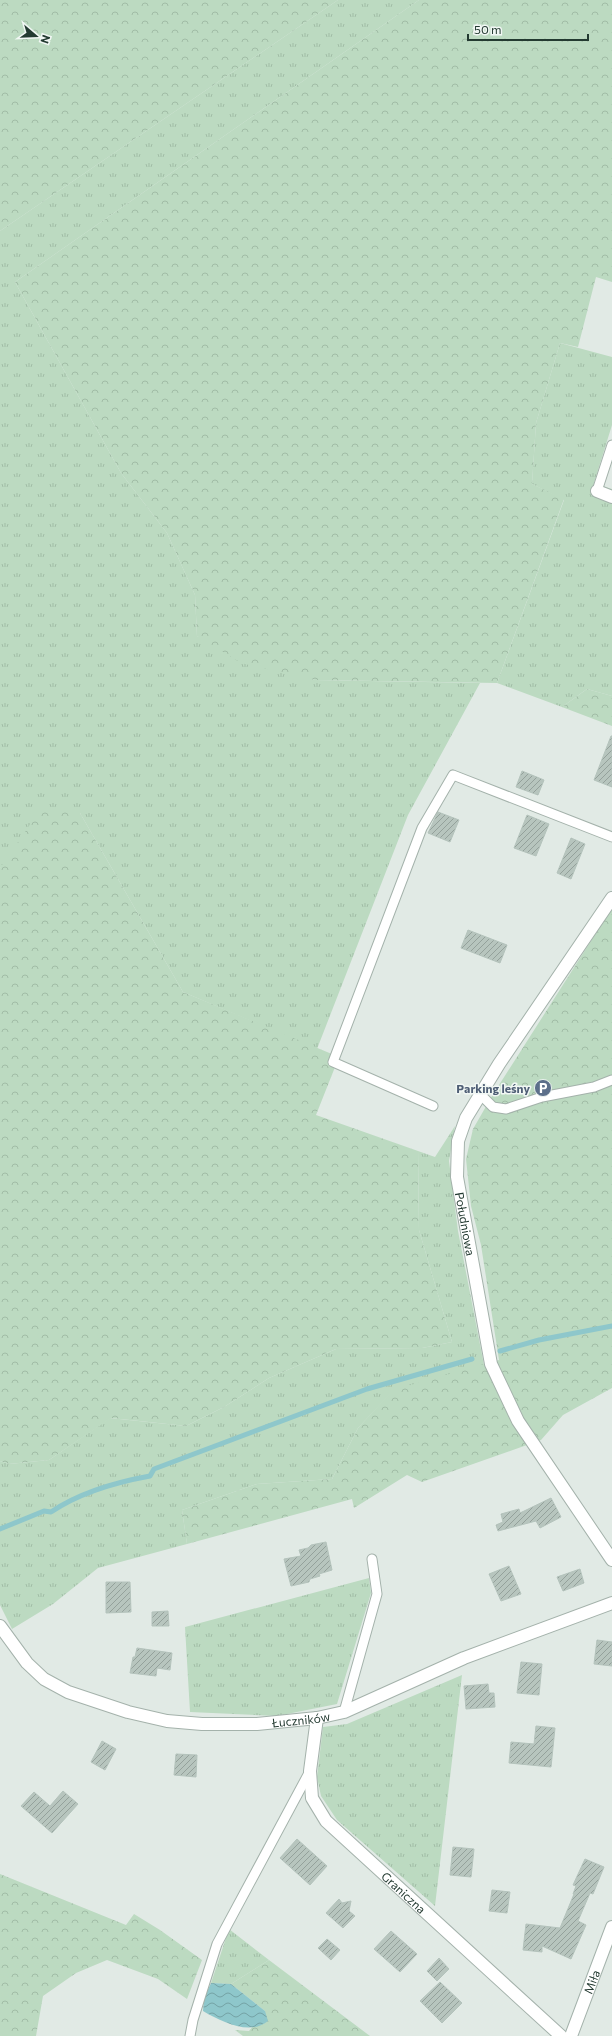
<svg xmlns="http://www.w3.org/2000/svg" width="612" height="2036" viewBox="0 0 612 2036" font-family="Commissioner,sans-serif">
	<defs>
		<pattern id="grass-tufts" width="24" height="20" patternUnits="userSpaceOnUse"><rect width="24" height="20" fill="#bcdac1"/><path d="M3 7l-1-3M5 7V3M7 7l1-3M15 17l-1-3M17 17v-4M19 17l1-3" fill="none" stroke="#a1bca6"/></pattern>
		<pattern id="forest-crowns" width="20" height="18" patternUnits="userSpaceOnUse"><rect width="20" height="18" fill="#bcdac1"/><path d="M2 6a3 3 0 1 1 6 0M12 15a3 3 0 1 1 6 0" fill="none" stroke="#a1bca6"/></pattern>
		<pattern id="water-waves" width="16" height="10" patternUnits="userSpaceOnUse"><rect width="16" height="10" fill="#8ec7cb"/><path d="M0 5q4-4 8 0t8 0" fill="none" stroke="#74a3a5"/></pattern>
		<pattern id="building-hatch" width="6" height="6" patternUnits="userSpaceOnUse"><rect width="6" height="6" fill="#b7c5be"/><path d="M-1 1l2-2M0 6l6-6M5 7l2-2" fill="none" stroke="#94a19b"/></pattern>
	</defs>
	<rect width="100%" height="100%" fill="#e1eae5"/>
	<path fill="url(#grass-tufts)" d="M338 0H419L15 282 121 473 167 533 195 595 197 636 315 680 480 683 408 815 317 1049 183 992 80 813 0 868V231Z
		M560 343 612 357V425L594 483 612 489V696L587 689 562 707 497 683 564 500 532 484 536 423Z
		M455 1126 449 1161 458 1231 484 1365 393 1391 358 1428 332 1479 257 1484 182 1510 187 1544 98 1568 53 1604 12 1629 0 1605V1461L9 1464 49 1460 110 1418 186 1426 224 1407 269 1378 336 1349 422 1348 452 1342 419 1230 418 1151 435 1157Z
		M369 1578 371 1593 337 1704 277 1716 190 1712 185 1627Z
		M462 1675 435 1906 337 1820 321 1796 317 1777 323 1727 347 1724Z
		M229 1929 269 1960 231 1984 211 1983Z"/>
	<path fill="url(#forest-crowns)" d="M0 0H338L0 231Z
		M419 0H612V282L596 277 578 347 560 343 536 423 532 484 564 499 497 683 315 680 241 663 197 636 195 595 167 533 121 473 15 282Z
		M587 689 612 696V726L562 707Z
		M40 810 80 813 183 992 339 1057 316 1115 418 1151 419 1230 452 1342 422 1348 336 1349 269 1378 224 1407 186 1426 111 1418 49 1460 9 1464 0 1461V868Z
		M612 908V1388L563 1415 541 1440 422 1482 407 1475 354 1508 352 1499 187 1544 182 1510 257 1484 332 1479 358 1428 393 1390 499 1360 481 1245 471 1206 466 1159 473 1129 492 1096Z
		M0 1874 126 1925 134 1914 160 1930 202 1960 187 1999 158 1979 107 1960 76 1973 43 1996 36 2036H0Z
		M269 1960 370 2036H243L235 2030 249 2031 265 2011 231 1984Z"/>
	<path fill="url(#water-waves)" d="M211 1983 231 1984 265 2011 268 2021C250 2036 222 2022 203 2011L204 1998Z"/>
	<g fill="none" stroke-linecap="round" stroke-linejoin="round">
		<path stroke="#8ec7cb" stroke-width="5" d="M500 1351 539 1340 612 1326
			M0 1529 44 1511 51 1512C79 1493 117 1482 150 1476L154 1469 367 1389 472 1359"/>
	</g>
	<path fill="url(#building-hatch)" stroke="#b4c3bc" d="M611 736H612V787L594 780Z
		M522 771 544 780 538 795 516 787Z
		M438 812 459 820 450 842 428 833Z
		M527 815 549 824 536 856 514 848Z
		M571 838 585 844 571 879 557 873Z
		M468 930 507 945 500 963 461 948Z
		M551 1498 561 1517 540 1528 536 1521 498 1531 496 1525 503 1522 501 1514 519 1509 520 1513Z
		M326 1542 332 1570 319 1574 320 1576 310 1579 309 1582 291 1586 284 1559 301 1556 299 1550 308 1548 311 1545Z
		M509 1566 521 1594 501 1601 489 1574Z
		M580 1569 584 1583 563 1591 557 1577Z
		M106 1582H130L131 1612 106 1613Z
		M168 1611 169 1626H152V1612Z
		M597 1640 612 1642V1666L594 1664Z
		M137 1648 172 1653 170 1670 157 1668 156 1676 130 1673 133 1657H135Z
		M521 1662 542 1664 539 1695 517 1693Z
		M488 1684 489 1693H494L495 1707 466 1709 464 1686Z
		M536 1726 555 1728 551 1767 509 1763 511 1742 534 1744Z
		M102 1741 116 1749 105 1770 91 1762Z
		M176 1754 197 1755 196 1777 174 1775Z
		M63 1791 78 1804 52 1833 21 1806 34 1792 50 1806Z
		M297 1839 327 1866 310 1885 280 1858Z
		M453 1847 474 1849 471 1877 450 1875Z
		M585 1859 604 1867 593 1894 590 1893 578 1921 586 1925 571 1959 542 1946V1952L523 1950 526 1924 560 1928 574 1894H573L576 1886 573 1885Z
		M492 1890 510 1892 507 1913 489 1911Z
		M339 1899 342 1903 351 1901 349 1911 355 1916 343 1928 326 1913Z
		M391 1931 417 1954 400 1972 374 1949Z
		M327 1939 340 1950 331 1960 318 1948Z
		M439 1958 449 1969 437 1981 427 1971Z
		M440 1982 462 2003 442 2023 420 2001Z"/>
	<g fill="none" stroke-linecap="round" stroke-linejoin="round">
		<g stroke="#a4b2ab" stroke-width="11">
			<path id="service" d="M597 491 612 445
				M480 1094 493 1107 506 1109 542 1097 594 1087 612 1080
				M433 1106 333 1062 422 828 453 775 612 837
				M344 1712 377 1594 372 1559
				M190 2036 193 2020 217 1944 310 1771"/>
		</g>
		<g stroke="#a4b2ab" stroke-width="14">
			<g id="minor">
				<path d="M597 491 612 497"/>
				<path id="s1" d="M612 898 499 1064 466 1118 458 1141 457 1177 491 1364 518 1421 612 1560"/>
				<path id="s2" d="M0 1626 27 1663 44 1679 68 1692 128 1712 167 1721 202 1724H257L317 1718 344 1712 464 1658 612 1603"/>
				<path id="s3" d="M317 1718 310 1771 312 1798 326 1821 561 2036"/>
				<path id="s4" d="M571 2036 612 1927"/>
			</g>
		</g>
		<use href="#service" stroke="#fff" stroke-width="9"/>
		<use href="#minor" stroke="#fff" stroke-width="12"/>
	</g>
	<defs>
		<g id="parking-disc" transform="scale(0.9)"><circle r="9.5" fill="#5c6f8a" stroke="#f1f7f4"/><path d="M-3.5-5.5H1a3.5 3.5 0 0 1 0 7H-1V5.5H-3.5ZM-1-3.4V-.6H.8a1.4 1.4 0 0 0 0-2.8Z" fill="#fff"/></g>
	</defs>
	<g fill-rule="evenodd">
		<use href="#parking-disc" x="543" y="1088"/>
	</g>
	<g text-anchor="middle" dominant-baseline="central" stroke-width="3" stroke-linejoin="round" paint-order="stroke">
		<g font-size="12" font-weight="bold" fill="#4e5e75" stroke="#f1f7f4" text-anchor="end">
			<text x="530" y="1088">Parking leśny</text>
		</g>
		<g font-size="12" fill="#233a31" stroke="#f1f7f4">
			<text stroke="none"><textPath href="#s1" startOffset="372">Południowa</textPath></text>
			<text stroke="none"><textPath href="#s2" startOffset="334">Łuczników</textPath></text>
			<text stroke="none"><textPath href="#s3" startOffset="213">Graniczna</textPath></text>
			<text stroke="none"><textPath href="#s4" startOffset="58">Miła</textPath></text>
		</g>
	</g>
	<g transform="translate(36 36) rotate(109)" stroke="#f1f7f4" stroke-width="3" paint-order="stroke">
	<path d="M0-3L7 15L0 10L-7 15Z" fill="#233a31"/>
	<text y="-6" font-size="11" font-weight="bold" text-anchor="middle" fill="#233a31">N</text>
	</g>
	<path d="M468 34v6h120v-6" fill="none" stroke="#233a31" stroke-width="2"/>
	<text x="474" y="34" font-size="12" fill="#233a31" stroke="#f1f7f4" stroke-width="3" paint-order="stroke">50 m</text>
</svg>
